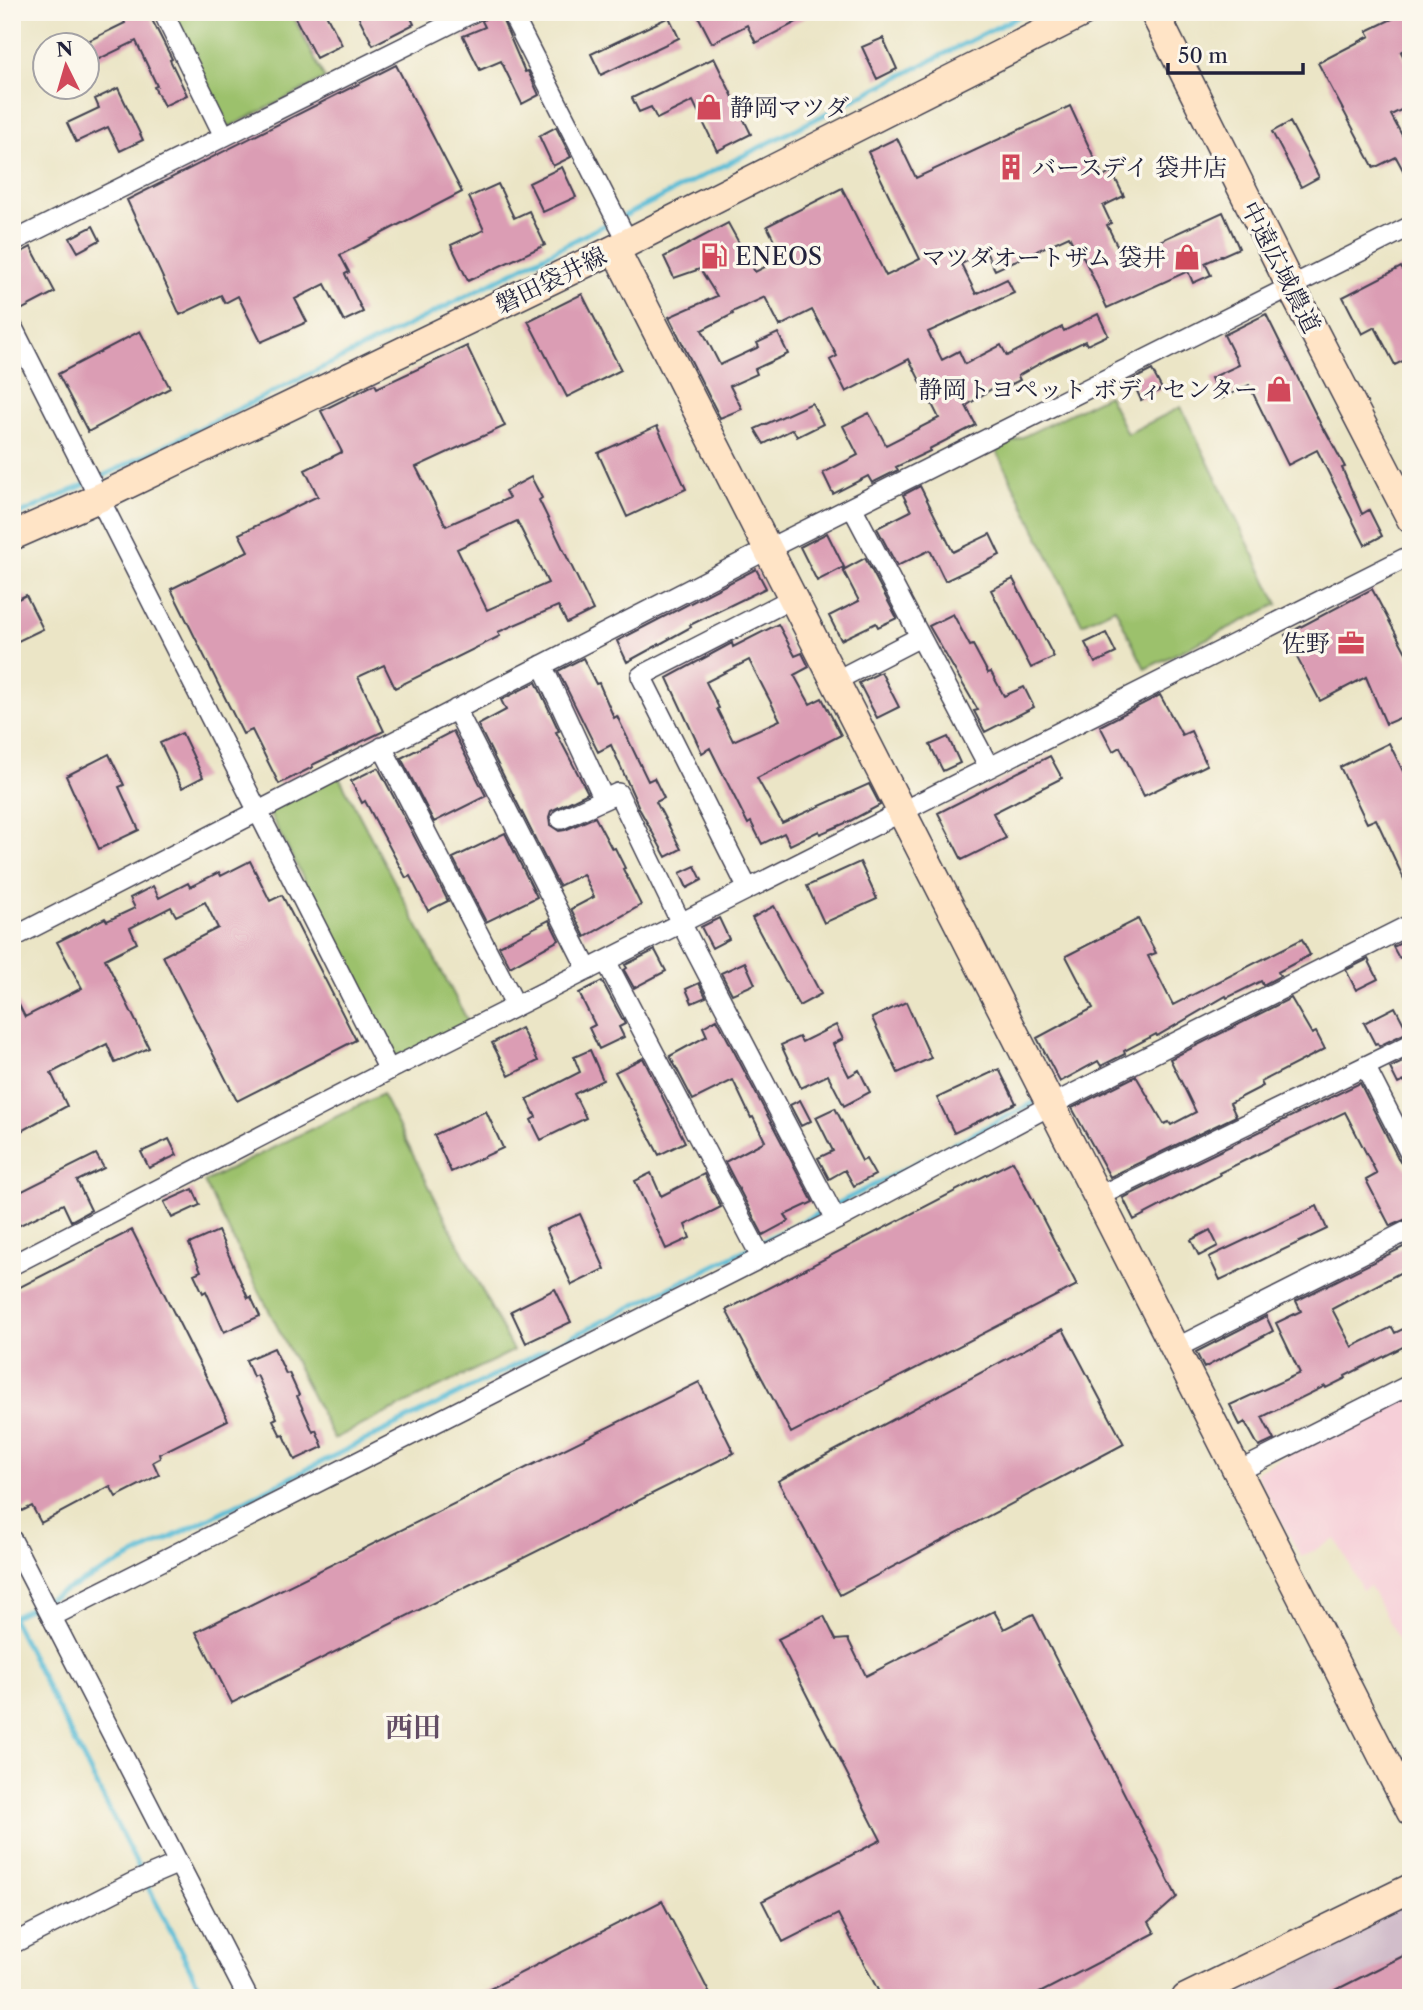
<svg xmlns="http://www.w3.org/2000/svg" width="1423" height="2010" viewBox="0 0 1423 2010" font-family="'Libre Caslon Text','Noto Serif JP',serif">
	<rect width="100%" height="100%" fill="#fbf7ec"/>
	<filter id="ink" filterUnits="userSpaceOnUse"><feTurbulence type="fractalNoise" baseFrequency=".0143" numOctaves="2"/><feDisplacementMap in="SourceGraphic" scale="14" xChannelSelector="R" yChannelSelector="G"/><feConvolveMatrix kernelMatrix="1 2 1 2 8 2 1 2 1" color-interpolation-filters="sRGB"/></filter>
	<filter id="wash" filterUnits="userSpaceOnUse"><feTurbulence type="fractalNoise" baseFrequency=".00686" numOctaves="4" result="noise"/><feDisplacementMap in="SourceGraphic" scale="28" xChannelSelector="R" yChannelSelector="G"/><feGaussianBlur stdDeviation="1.57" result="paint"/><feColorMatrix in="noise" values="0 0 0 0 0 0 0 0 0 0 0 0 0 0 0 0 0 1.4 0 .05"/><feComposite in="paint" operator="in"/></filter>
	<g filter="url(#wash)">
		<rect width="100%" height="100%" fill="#ebe5c6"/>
		<path fill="#f6cfd8" d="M1411 1392V1665L1370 1586 1362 1590 1336 1539 1301 1557 1255 1472Z"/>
		<path fill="#d1bdca" d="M1411 1901V1998H1237L1233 1990Z"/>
		<path fill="#9cc16c" stroke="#5f7254" stroke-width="2" d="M171 12H291L325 79 229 127Z
			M1108 395 1127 434 1181 407 1278 604 1145 669 1115 608 1082 624 996 450Z
			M336 771 472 1029 396 1056 266 807Z
			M382 1094 513 1351 334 1439 204 1182Z"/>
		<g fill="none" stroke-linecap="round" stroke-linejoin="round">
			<path stroke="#58bcd6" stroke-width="5" d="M624 216 1027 12
				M97 479 445 307 610 222
				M12 518 86 484
				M833 1206 1039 1100
				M48 1599 825 1210
				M12 1617 39 1604
				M12 1618 142 1874
				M146 1883 205 1998"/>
		</g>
		<g id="blocks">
			<path fill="#db9db4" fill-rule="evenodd" d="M136 12H148L172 59 170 60 187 95 164 106 154 87 157 86 136 41 95 61 86 42 125 23 123 18Z
				M292 12H325L342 45 316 58Z
				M356 12H408L414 24 373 45Z
				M495 12H499L525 72 528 71 539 95 522 104 501 61 480 70 463 36 485 27 482 21Z
				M696 12H816L756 43 747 25 712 43Z
				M1391 12H1411V47L1401 52 1411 71V105L1391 115 1411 152V185L1396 157 1374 168 1318 63 1370 36 1367 31 1394 18Z
				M669 17 679 38 601 75 591 54Z
				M883 38 897 69 877 79 862 47Z
				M714 58 751 134 717 151 693 101 657 119 651 107 639 112 632 98Z
				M396 65 462 192 340 255 349 272 345 274 363 312 344 321 325 284 295 299 307 322 261 342 238 296 225 303 221 295 180 315 127 200Z
				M118 88 143 140 120 151 108 127 76 142 67 123 99 108 95 99Z
				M1070 106 1103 177 1112 172 1124 196 1103 206 1111 223 1107 225 1123 258 1223 212 1239 248 1205 263 1211 275 1193 283 1188 271 1107 308 1083 256 1079 257 1069 236 995 270 986 252 961 264 976 294 1007 279 1014 293 928 332 942 360 959 351 965 364 1001 345 1007 356 1062 327 1064 331 1098 314 1108 335 1087 345 1085 341 1048 359 1018 376 1020 380 998 391 996 386 966 406 976 425 929 449 930 451 896 467 898 470 872 483 868 476 833 494 823 473 858 455 843 426 869 413 886 445 939 418 909 359 846 392 830 360 837 356 812 310 780 326 765 297 732 312 733 314 702 330 720 365 759 347 757 343 778 333 788 354 755 369 757 374 730 386 742 409 720 418 669 317 717 296 700 269 674 278 664 257 728 223 755 272 783 258 767 226 842 188 886 276 920 259 868 152 897 138 916 178Z
				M1290 122 1319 177 1301 187 1272 132Z
				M556 127 571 157 553 166 539 136Z
				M562 167 576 197 543 212 529 183Z
				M498 184 514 218 529 211 545 245 468 281 451 245 484 230 469 197Z
				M93 226 100 240 78 252 70 238Z
				M31 247 55 292 21 310 12 293V257Z
				M1401 267 1411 286V357L1395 365 1375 327 1362 334 1343 297Z
				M582 294 621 370 567 397 528 321Z
				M1266 314 1324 431 1325 430 1345 467 1342 468 1362 514 1369 510 1382 536 1365 545 1317 450 1288 465 1249 385 1221 399 1211 378 1239 365 1224 335Z
				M140 331 170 388 88 432 58 374Z
				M467 346 505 426 416 467 446 526 509 498 505 491 531 477 542 498 539 500 593 610 567 623 558 606 498 632 500 636 395 688 384 665 358 677 384 731 312 765 313 767 279 784 252 730 243 734 171 589 248 551 239 534 318 496 305 470 342 452 321 411 375 384 377 388ZM517 521 548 583 487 610 457 549Z
				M1152 370 1162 389 1141 400 1132 380Z
				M812 403 823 424 797 437 793 429 764 444 755 429Z
				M657 426 686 489 627 517 598 453Z
				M920 486 953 552 990 534 1000 555 945 581 930 550 897 566 877 528 911 511 903 495Z
				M827 533 844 567 817 581 800 547Z
				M865 558 897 618 878 627 876 623 841 640 829 616 859 601 843 570Z
				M756 569 766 588 690 625 691 627 627 662 617 641Z
				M1013 579 1054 657 1031 668 991 590Z
				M1372 589 1411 662V713L1386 724 1366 677 1320 701 1285 635Z
				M26 595 43 629 12 644V602Z
				M953 614 970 646 973 645 988 673 991 672 1004 696 1024 687 1034 707 985 732 974 711 978 710 929 626Z
				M778 624 795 656 802 653 809 667 794 675 810 704 822 698 841 735 757 778 782 823 869 784 880 805 850 821 820 834 819 831 790 845 784 833 762 844 751 822 748 824 710 748 702 753 667 678 732 643 733 647ZM749 660 780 720 733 741 717 709 719 708 706 682Z
				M1106 633 1116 653 1095 663 1085 643Z
				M583 658 596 684 599 683 614 718 617 716 648 781 654 778 664 798 656 802 681 849 666 857 640 810 611 745 598 752 558 671Z
				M881 672 899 707 877 718 859 683Z
				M536 682 559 731 556 732 588 793 551 811 549 817 550 825 559 831 565 830 595 817 612 849 615 848 625 868 623 869 641 905 585 937 571 909 594 897 583 874 559 886 478 725 506 710 501 700Z
				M1160 695 1182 735 1191 731 1207 765 1144 796 1120 747 1113 751 1100 726Z
				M453 731 486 796 434 822 401 758Z
				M182 733 203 777 182 788 160 743Z
				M948 737 960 763 943 771 930 745Z
				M1389 743 1411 787V894L1376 819 1367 823 1340 767Z
				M109 754 124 785 119 787 139 830 99 849 66 776Z
				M1050 756 1062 778 993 813 1006 838 962 860 938 813Z
				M377 768 379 769 448 901 428 911 410 876 406 878 365 801 362 803 351 781Z
				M505 833 537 897 486 922 453 858Z
				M250 861 270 901 282 895 356 1040 237 1101 163 956 218 928 205 902 176 916 171 907 130 928 137 943 105 959 149 1048 115 1063 107 1044 51 1073 67 1106 12 1136V991L25 1017 82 988 57 942 105 918 107 921 135 908 130 898 153 886 159 898 188 883 190 887 219 872 221 876Z
				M860 862 877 899 824 923 807 886Z
				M695 866 702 880 687 888 680 873Z
				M774 906 821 994 799 1006 752 918Z
				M719 918 729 939 712 948 701 927Z
				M1138 919 1156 953 1148 956 1173 1005 1302 939 1310 955 1278 972 1280 976 1263 985 1261 981 1227 998 1226 996 1157 1036 1156 1034 1124 1051 1125 1054 1101 1066 1098 1061 1060 1082 1037 1038 1093 1008 1066 956Z
				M549 920 559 940 510 967 499 946Z
				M1411 938V953L1399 958 1393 947Z
				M655 950 666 971 634 988 624 970 627 968 625 965Z
				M1368 959 1378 979 1356 990 1346 970Z
				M745 962 755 984 732 994 721 973Z
				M602 981 625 1024 619 1027 624 1037 599 1049 589 1028 595 1025 579 993Z
				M699 983 706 997 692 1003 686 989Z
				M1291 998 1312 1034 1316 1032 1325 1049 1261 1082 1263 1086 1230 1103 1236 1116 1110 1177 1072 1108 1136 1076 1164 1124 1169 1122 1171 1125 1196 1112 1170 1059Z
				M906 1002 931 1058 898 1073 872 1018Z
				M1395 1007 1408 1032 1379 1046 1377 1043 1375 1044 1364 1023Z
				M717 1019 813 1202 785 1215 789 1221 763 1235 725 1162 765 1141 753 1117 751 1118 733 1080 693 1100 670 1056 707 1036 703 1027Z
				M836 1025 843 1039 833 1044 849 1076 859 1070 870 1092 844 1106 828 1075 801 1088 781 1045 799 1037 802 1042Z
				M521 1028 538 1061 509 1076 492 1043Z
				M590 1050 603 1080 574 1094 586 1118 541 1140 531 1120 536 1117 527 1099 580 1072 574 1057Z
				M643 1058 685 1142 659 1155 615 1072Z
				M1411 1058V1078L1398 1084 1390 1068Z
				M999 1069 1016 1103 954 1133 937 1098Z
				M1360 1083 1400 1162 1411 1172V1217L1390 1226 1366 1180 1377 1174 1345 1112 1219 1173 1220 1175 1134 1220 1123 1198Z
				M800 1100 811 1121 801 1126 790 1105Z
				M835 1108 862 1161 866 1159 875 1175 854 1186 845 1170 829 1179 818 1158 833 1151 816 1117Z
				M486 1111 503 1148 451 1172 434 1135Z
				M169 1139 177 1155 149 1168 141 1152Z
				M96 1154 104 1168 77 1181 91 1210 71 1221 63 1204 12 1229V1196Z
				M1013 1161 1077 1285 791 1433 726 1310Z
				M651 1173 661 1196 704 1174 721 1207 685 1225 690 1238 666 1249 635 1181Z
				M193 1189 200 1205 172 1218 164 1202Z
				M1317 1206 1327 1229 1220 1280 1209 1257Z
				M580 1214 605 1269 572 1285 546 1229Z
				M132 1230 228 1420 159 1454 160 1458 153 1462 159 1475 116 1497 110 1486 41 1523 32 1506 22 1511 12 1492V1291Z
				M1210 1230 1218 1246 1199 1256 1191 1240Z
				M218 1231 248 1298 251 1297 260 1316 224 1332 206 1291 203 1293 194 1274 201 1271 189 1244Z
				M1411 1243V1267L1332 1309 1352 1347 1392 1327 1395 1333 1411 1325V1343L1345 1376 1346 1378 1326 1388 1325 1386 1262 1417 1274 1440 1259 1447 1245 1422 1240 1425 1230 1405 1300 1373 1276 1323 1301 1311 1296 1301Z
				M555 1289 571 1322 526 1343 511 1311Z
				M1266 1316 1273 1331 1204 1368 1196 1352Z
				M1063 1329 1124 1444 840 1595 778 1481Z
				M274 1348 286 1374 289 1373 299 1395 297 1396 313 1432 316 1430 323 1447 295 1460 284 1435 281 1436 273 1420 277 1418 257 1375 253 1377 246 1360Z
				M699 1382 734 1453 232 1703 196 1632Z
				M994 1611 1004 1629 1033 1614 1177 1897 1149 1922 1155 1933 1030 1998H882L838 1914 783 1942 762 1901 881 1840 778 1639 824 1616 836 1640 848 1639 866 1676Z
				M662 1901 712 1998H472Z
				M1411 1952V1998H1320Z"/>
		</g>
	</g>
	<g filter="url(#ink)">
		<use href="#blocks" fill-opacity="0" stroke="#403f50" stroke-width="2"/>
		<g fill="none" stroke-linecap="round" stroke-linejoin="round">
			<g stroke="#403f50" stroke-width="22">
				<path id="street" d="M163 12 224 136
					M511 12 628 242
					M12 242 474 12
					M12 326 389 1070
					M852 507 989 767
					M542 665 604 799
					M835 681 920 637
					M456 709 588 970
					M382 747 516 1006
					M561 819 618 793 681 923 836 1220
					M748 889 641 676 793 598
					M12 938 768 549 1411 226
					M606 961 761 1257
					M1365 1066 1411 1156
					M1097 1197 1411 1044
					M12 1265 389 1070 1411 555
					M1174 1349 1411 1229
					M1237 1472 1411 1384
					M12 1540 248 1998
					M53 1616 836 1220 1051 1105 1411 924
					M12 1944 132 1883 179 1863"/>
			</g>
			<g stroke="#403f50" stroke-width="31">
				<path id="secondary" d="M1154 12 1291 287 1411 519
					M615 249 1411 1812
					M12 536 101 497 615 249 1084 12
					M1186 1998 1411 1888"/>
			</g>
			<use href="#street" stroke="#fff" stroke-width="19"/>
			<use href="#secondary" stroke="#ffe4c6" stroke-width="28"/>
		</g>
	</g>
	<defs>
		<g id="shop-bare" transform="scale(2.1)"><path d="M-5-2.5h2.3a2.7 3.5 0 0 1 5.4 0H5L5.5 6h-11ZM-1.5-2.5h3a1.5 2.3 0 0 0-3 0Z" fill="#d1495b" stroke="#fbf7ec" stroke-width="2.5" paint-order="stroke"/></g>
		<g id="building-bare" transform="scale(2.1)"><path d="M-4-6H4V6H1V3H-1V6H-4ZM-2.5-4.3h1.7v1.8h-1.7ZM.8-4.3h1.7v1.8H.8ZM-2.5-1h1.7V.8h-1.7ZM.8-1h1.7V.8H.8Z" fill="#d1495b" stroke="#fbf7ec" stroke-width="2.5" paint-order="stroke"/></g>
		<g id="fuel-bare" transform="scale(2.1)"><path d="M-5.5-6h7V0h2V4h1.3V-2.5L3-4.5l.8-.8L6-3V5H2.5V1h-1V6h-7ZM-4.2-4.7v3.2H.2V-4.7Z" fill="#d1495b" stroke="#fbf7ec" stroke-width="2.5" paint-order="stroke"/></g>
		<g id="office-bare" transform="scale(2.1)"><path d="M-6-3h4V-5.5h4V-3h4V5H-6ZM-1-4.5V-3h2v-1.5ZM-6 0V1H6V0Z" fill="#d1495b" stroke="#fbf7ec" stroke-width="2.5" paint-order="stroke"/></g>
	</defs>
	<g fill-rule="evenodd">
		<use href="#shop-bare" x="709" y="107"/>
		<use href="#building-bare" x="1011" y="167"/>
		<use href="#fuel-bare" x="714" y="256"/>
		<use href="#shop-bare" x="1187" y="257"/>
		<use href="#shop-bare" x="1279" y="389"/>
		<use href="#office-bare" x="1351" y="643"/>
	</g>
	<g text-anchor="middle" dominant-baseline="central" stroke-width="7" stroke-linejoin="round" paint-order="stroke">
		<g font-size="24" fill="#22223b" stroke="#fbf7ec" text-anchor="start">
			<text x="730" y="107">静岡マツダ</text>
			<text x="1032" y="167">バースデイ 袋井店</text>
			<text x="735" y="256">ENEOS</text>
			<text x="1166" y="257" text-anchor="end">マツダオートザム 袋井</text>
			<text x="1258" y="389" text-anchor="end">静岡トヨペット ボディセンター</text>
			<text x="1330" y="643" text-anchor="end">佐野</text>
		</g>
		<g font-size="24" fill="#22223b" stroke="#fbf7ec">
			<text transform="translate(1281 267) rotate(63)">中遠広域農道</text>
			<text transform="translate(551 280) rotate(-26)">磐田袋井線</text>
		</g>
		<g font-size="28" font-weight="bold" fill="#634d65" stroke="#fbf7ec">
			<text x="413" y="1727">西田</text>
		</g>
	</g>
	<rect width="1423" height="2010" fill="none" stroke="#fbf7ec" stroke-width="42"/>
	<g transform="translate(66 66) rotate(355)"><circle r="33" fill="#fbf7ec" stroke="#a4a2a5" stroke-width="2"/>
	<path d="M0-5L12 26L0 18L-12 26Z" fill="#d1495b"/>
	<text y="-10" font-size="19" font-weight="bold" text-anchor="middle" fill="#22223b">N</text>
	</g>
	<path d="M1168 63v10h135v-10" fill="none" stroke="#22223b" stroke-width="3.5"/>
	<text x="1178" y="63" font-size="21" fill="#22223b" stroke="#fbf7ec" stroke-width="5" paint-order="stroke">50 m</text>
</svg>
